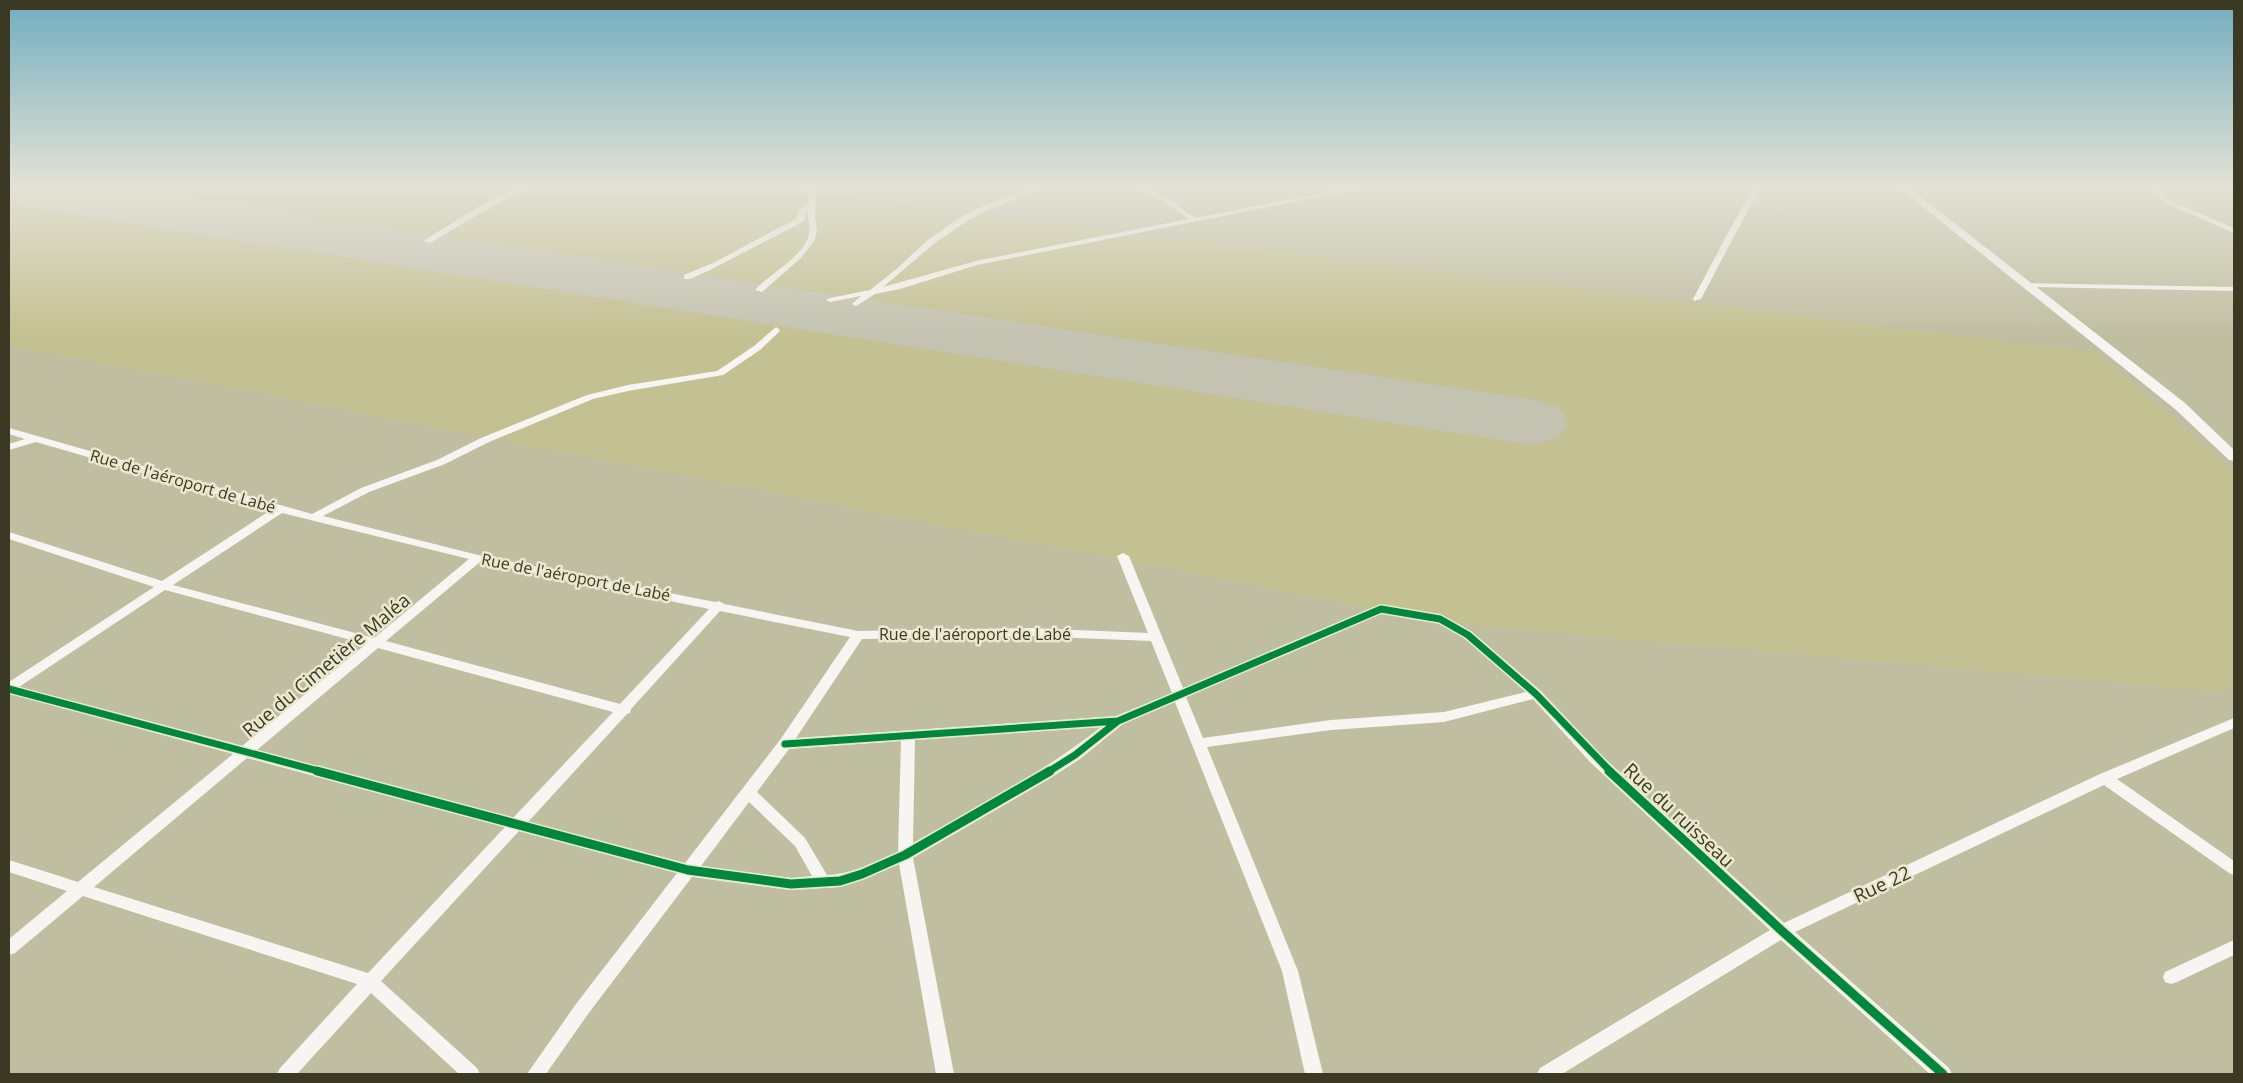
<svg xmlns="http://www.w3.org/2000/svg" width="2243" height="1083" viewBox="0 0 2243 1083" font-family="'Open Sans',sans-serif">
	<rect width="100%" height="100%" fill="#c0bea1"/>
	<path fill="#c3c091" d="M9 186H754L2098 353 2234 472V669L2228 692 1455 624 9 345Z"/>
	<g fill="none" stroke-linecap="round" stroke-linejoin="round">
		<path fill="#c4c2b0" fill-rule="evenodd" d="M9 186H106L1531 399 1558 406 1569 422 1558 438 1531 445 9 204Z"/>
		<path fill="#f6f5f1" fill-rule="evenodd" d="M520 186H529L484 211 430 243 423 241 478 207Z
			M802 186H809L816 199 815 215 817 232 814 241 801 258 762 292 755 290C769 274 805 256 809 234 811 226 807 218 808 210L805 214 804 221 795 226 710 270 690 279H684V275L715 262 797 218 798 211 809 202 807 192Z
			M1036 186H1046L984 212 967 221 935 243 883 287 976 261 1188 219 1165 202 1131 186C1155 186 1176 205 1195 218L1358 186H1373L977 265 900 289 875 294 856 306 852 304 861 296 830 302 826 300 830 298 870 290 894 271 929 239 961 217 978 208Z
			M1756 186H1763L1747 212 1701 299 1694 301 1693 299 1739 212Z
			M2149 186H2156L2168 200 2234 228V233L2164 202Z
			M2024 283 2234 287V291L2027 287H2024Z
			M776 327 780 330 779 332 760 350 723 375 628 391 593 399 489 442 445 464 369 492 323 516 478 555 715 602 719 601 724 604 858 631 1029 628 1148 633 1117 556 1123 553 1129 556 1183 688 1377 606 1381 605 1444 616 1472 632 1541 691 1600 754 1784 923 2100 774 2234 718V728L2117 779 2234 861V875L2229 873 2104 785 1795 932 1949 1068 1952 1074H1930L1781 940 1562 1074H1537L1540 1068 1770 930 1590 762 1533 699 1444 722 1331 730 1207 747 1298 971 1323 1074H1305L1282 971 1175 702 1123 724 1080 759 1049 779 913 858 954 1074H936L899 864 867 878 840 887 791 890 692 877 588 1014 546 1074H527L576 1004 677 873 519 831 381 981 477 1068 480 1074H459L371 993 297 1074H277L280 1068 357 984 83 896 15 953 9 955V939L67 891 9 872V860L78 882 233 754 9 693V682L154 587 9 539V532L162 581 271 510 36 442 9 450V444L25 439 9 434V428L312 514 361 488 437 460 481 438 587 395 628 385 717 371 754 346ZM282 513 469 559 374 638 173 585ZM480 562 709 609 620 704 386 641ZM165 590 366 644 242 746 19 687ZM720 611 850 637 780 740 685 863 528 822 627 714 630 713 631 709ZM1382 613 1437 622 1464 638 1526 692 1444 712 1331 720 1203 738 1186 697ZM1029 636 1151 641 1172 693 1116 716 796 738 862 639ZM378 648 613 712 513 818 257 750ZM1101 727C1043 773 977 807 913 843L915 740ZM901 741 898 852C875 862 852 874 827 875L805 838 757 792 789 749ZM247 758 505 827 368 973 94 887ZM749 802 795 846 812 876 791 878 701 866Z
			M2234 940V955L2177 982 2171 984 2165 982 2163 977 2165 972Z"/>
		<path fill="#f6f5f1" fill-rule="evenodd" d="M1897 186H1907L2185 403 2234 450V461L2229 460 2175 409Z"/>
		<g stroke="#eae8ce" stroke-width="10">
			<path id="cycleway-far1" d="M9 689 322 772
				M785 744 1118 721 1381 609 1440 619 1468 635 1536 694 1611 772
				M1048 772 1075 755 1118 721"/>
		</g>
		<g stroke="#eae8ce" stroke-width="12">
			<path id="cycleway" d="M317 771 688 870 791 884 840 881 862 874 905 855 1050 771
				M1609 771 1782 931 1943 1074"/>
		</g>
		<use href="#cycleway-far1" stroke="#00873e" stroke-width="7"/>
		<use href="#cycleway" stroke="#00873e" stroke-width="9"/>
	</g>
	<linearGradient id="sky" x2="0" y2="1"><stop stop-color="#72aebf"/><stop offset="0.55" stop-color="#e3e2d5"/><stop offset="1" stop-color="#e3e2d5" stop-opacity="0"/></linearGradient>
	<rect width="2243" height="338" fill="url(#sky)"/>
	<g text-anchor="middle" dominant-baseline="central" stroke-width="5" stroke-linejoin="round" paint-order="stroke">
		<g font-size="16" fill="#3b3923" stroke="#eae8ce">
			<text transform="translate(183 481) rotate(16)">Rue de l'aéroport de Labé</text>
			<text transform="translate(576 577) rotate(11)">Rue de l'aéroport de Labé</text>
			<text x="975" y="634">Rue de l'aéroport de Labé</text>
		</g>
		<g font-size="19" fill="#3b3923" stroke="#eae8ce">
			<text transform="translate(326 665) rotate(-40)">Rue du Cimetière Maléa</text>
			<text transform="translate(1679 815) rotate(43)">Rue du ruisseau</text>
			<text transform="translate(1882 884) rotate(-25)">Rue 22</text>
		</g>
	</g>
	<rect width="2243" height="1083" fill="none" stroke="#3b3923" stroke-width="20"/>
</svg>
